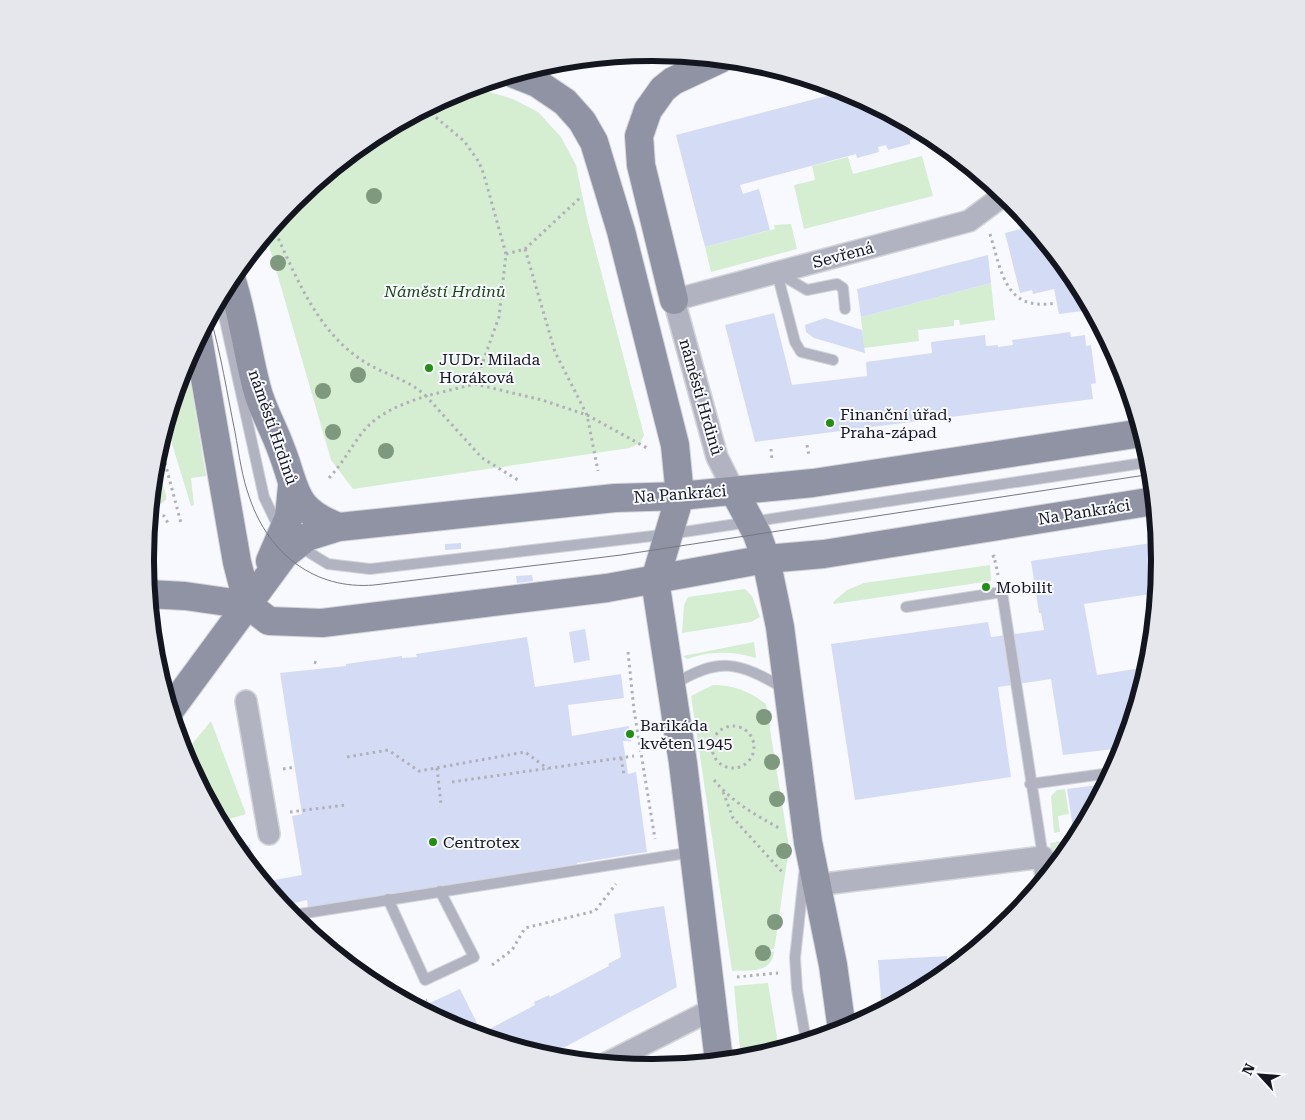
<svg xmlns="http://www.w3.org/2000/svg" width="1305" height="1120" viewBox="0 0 1305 1120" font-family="'Roboto Serif',serif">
	<rect width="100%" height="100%" fill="#f8f9ff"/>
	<path fill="#d5edd1" d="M459 91H486L513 99 538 112 561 137 576 165 587 218 644 435 640 443 630 448 353 489 331 460 266 235 294 201 371 138Z
		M922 156 933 196 804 229 794 185 815 180 812 166 848 157 853 174Z
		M791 224 797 249 711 272 705 247 775 229 774 225Z
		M991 283 995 320 960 325 959 320H954V326L918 330 919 341 864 348 861 317Z
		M187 360 206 476 191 478 194 505 191 506 166 424Z
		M155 459 166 495V500L158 506 150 504Z
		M990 565 991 581 834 604 833 602 847 590 864 583Z
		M745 589 752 596 760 617 751 622 682 633 684 605 688 597Z
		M754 642 756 658C731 651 712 651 687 659L683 656Z
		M713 685C734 685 749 691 766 704L789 847 775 945 774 949H770V952H774C771 974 750 970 732 971L691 696Z
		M211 721 246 814 220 822 184 754Z
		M1065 789 1069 814 1058 816 1060 832 1054 833 1051 796 1057 790Z
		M1073 840V843L1054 867 1050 843Z
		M768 983 779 1049 741 1059 734 986Z"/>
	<path fill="#d4dbf5" d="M846 91 930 136 910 140V144L888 150 886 145 878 147 879 152 857 158 856 154 740 185 743 194 759 189 770 230 705 247 676 135Z
		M1032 226 1075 278 1091 310 1059 314 1054 289 1033 294 1032 290 1020 293 1005 233Z
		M988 255 991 283 861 317 857 289Z
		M774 313 792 385 867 376 866 362 932 353 931 342 985 335 986 346 998 345V347L1013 345 1012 340 1070 332 1071 337 1085 335 1086 346 1091 345 1096 383 1091 384 1093 399 755 442 725 325Z
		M825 318 862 330 865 353 814 338 806 332 805 325Z
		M1158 542 1160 560 1157 593 1084 604 1097 675 1148 667 1124 746 1112 747 1113 749 1063 755 1051 679 998 687 1011 777 855 800 831 644 988 622 991 637 1044 630 1041 613H1039L1031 561Z
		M461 543V549L445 550V544Z
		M532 575 533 581 517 583 516 576Z
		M585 629 590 660 574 663 569 632Z
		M527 637 535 687 621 674 624 698 568 705 572 736 629 726 631 741H623L628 774 636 772 647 852 577 863 576 866 308 908 307 900 283 906 263 882 302 875 292 816 302 814 280 673 346 666V664L402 656V658L417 657 416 654Z
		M1106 784 1099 797 1075 841 1067 789Z
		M250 845 254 870 235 847Z
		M664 906 677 987 548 1056 458 1029 419 1008 460 989 482 1033 535 1005 534 1002 549 995 550 997 609 966 608 964 621 957 614 914Z
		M947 956 948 971 934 982 882 1010 878 960Z"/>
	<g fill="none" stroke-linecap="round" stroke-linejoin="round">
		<g stroke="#d4d5db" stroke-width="12">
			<path id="lane" d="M777 273 795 342 801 352 833 360
				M778 273 807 290 837 284 843 288 845 309
				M220 298 264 497 275 520 281 527
				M297 545 328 564 370 569 670 534 1150 462
				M906 607 1002 592 1043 857
				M673 685C719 656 739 662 783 688
				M1030 784 1111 773
				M804 874 795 958 797 989 806 1041
				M388 899 425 980 474 957 440 891
				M293 915 693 852"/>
		</g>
		<g stroke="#d4d5db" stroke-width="24">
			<path id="street" d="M734 491 717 457 674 300 969 221 1004 195
				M246 701 269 834
				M816 885 1043 857 1046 876
				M607 1063 713 1009"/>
		</g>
		<g stroke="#d4d5db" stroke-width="30">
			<path id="secondary" d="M514 74 537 83 565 102 582 121 594 142 621 231 675 445 680 496 655 580 683 763 719 1061
				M231 278C243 314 247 352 257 389 262 409 274 429 281 449 297 489 291 509 339 527
				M674 300 641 165 639 136 648 110 663 89 673 81 720 59
				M198 338 237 562 248 605
				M734 491 757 534 766 559 780 627 808 842 833 965 842 1030
				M270 561 289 517 292 486
				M148 594 185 596 248 605 269 621 322 623 607 588 766 559 824 554 1154 501
				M170 710 284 555 307 537 339 527 615 498 680 496 813 483 1142 433"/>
		</g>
		<path stroke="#b0b1b8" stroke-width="3" stroke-dasharray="2.5 4" stroke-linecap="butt" d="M426 109 464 141 479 162 484 175 506 254 499 317 475 384
			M273 227C295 274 315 328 360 359 381 374 407 378 426 396L475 384 542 400 587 415 647 448
			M990 234C1002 273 1005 312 1056 303
			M260 242 264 253
			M525 249 555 352 587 415 598 471
			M506 254 525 249 581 197
			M160 444 181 523
			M807 445 809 456
			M771 449 772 461
			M329 478C342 464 350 449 361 434 377 413 402 404 426 396L482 458 518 480
			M150 512 164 516 169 525
			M992 557 994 556 998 575
			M628 652 634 710 655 839
			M314 662 319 664
			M712 747a21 21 0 1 1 42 0a21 21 0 1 1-42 0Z
			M347 757 388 750 419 771 525 752 548 769
			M621 758 624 775
			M437 768 441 804
			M283 769 295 767
			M714 780C732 802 754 814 779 828
			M452 782 634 756
			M723 792 733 818 784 874
			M290 812 346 805
			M492 965 512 950 525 928 595 911 616 884
			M737 977 778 973
			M414 1005 427 1000"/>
		<use href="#lane" stroke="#b1b4c0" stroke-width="10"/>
		<use href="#street" stroke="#b1b4c0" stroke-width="21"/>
		<use href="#secondary" stroke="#8f93a3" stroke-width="28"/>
		<path stroke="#787981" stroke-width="1" d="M210 316C221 354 227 393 235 432 239 454 242 478 250 499 269 554 315 590 374 585L621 555 1152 474"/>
	</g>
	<g fill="#7e997e">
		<circle cx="374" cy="196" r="8"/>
		<circle cx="278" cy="263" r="8"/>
		<circle cx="358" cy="375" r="8"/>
		<circle cx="323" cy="391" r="8"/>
		<circle cx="333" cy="432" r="8"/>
		<circle cx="386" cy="451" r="8"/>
		<circle cx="764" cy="717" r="8"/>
		<circle cx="772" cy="762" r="8"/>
		<circle cx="777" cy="799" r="8"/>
		<circle cx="784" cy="851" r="8"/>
		<circle cx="775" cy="922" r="8"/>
		<circle cx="763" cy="953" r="8"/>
	</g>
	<g fill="#238f12" stroke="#f8f9ff" stroke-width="2">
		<circle cx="429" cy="368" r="5"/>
		<circle cx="830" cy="423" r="5"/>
		<circle cx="986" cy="587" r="5"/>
		<circle cx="630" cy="734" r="5"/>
		<circle cx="433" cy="842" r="5"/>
	</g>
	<g text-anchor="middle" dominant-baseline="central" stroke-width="4" stroke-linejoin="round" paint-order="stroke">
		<g font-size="16" fill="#14161f" stroke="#f8f9ff">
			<text transform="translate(843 255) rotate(-15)">Sevřená</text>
			<text transform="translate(701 397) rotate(74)">náměstí Hrdinů</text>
			<text transform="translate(273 427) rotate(71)">náměstí Hrdinů</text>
			<text transform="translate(680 494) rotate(-4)">Na Pankráci</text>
			<text transform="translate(1084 512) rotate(-9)">Na Pankráci</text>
		</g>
		<g font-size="16" font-style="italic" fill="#1b4a15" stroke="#f8f9ff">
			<text x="445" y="291">Náměstí Hrdinů</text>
		</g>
		<g font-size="16" fill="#14161f" stroke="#f8f9ff" text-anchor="start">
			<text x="439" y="359">JUDr. Milada<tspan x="439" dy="18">Horáková</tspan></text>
			<text x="840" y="414">Finanční úřad,<tspan x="840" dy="18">Praha-západ</tspan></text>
			<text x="996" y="587">Mobilit</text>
			<text x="640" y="725">Barikáda<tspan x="640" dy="18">květen 1945</tspan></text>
			<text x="443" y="842">Centrotex</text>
		</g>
	</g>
	<path d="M0 0H1305V1120H0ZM652 61H653A498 498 0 0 1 1151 559V561A498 498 0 0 1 653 1059H652A498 498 0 0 1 154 561V559A498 498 0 0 1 652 61Z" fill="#e6e7ed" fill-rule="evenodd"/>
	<path fill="none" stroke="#14161f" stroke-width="6" d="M652 61H653A498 498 0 0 1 1151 559V561A498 498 0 0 1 653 1059H652A498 498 0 0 1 154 561V559A498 498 0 0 1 652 61Z"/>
	<g transform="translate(1260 1075) rotate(296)" stroke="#f8f9ff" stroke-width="4" paint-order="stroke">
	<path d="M0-4L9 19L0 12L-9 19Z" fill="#14161f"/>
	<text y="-8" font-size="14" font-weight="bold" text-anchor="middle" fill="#14161f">N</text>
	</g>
</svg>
